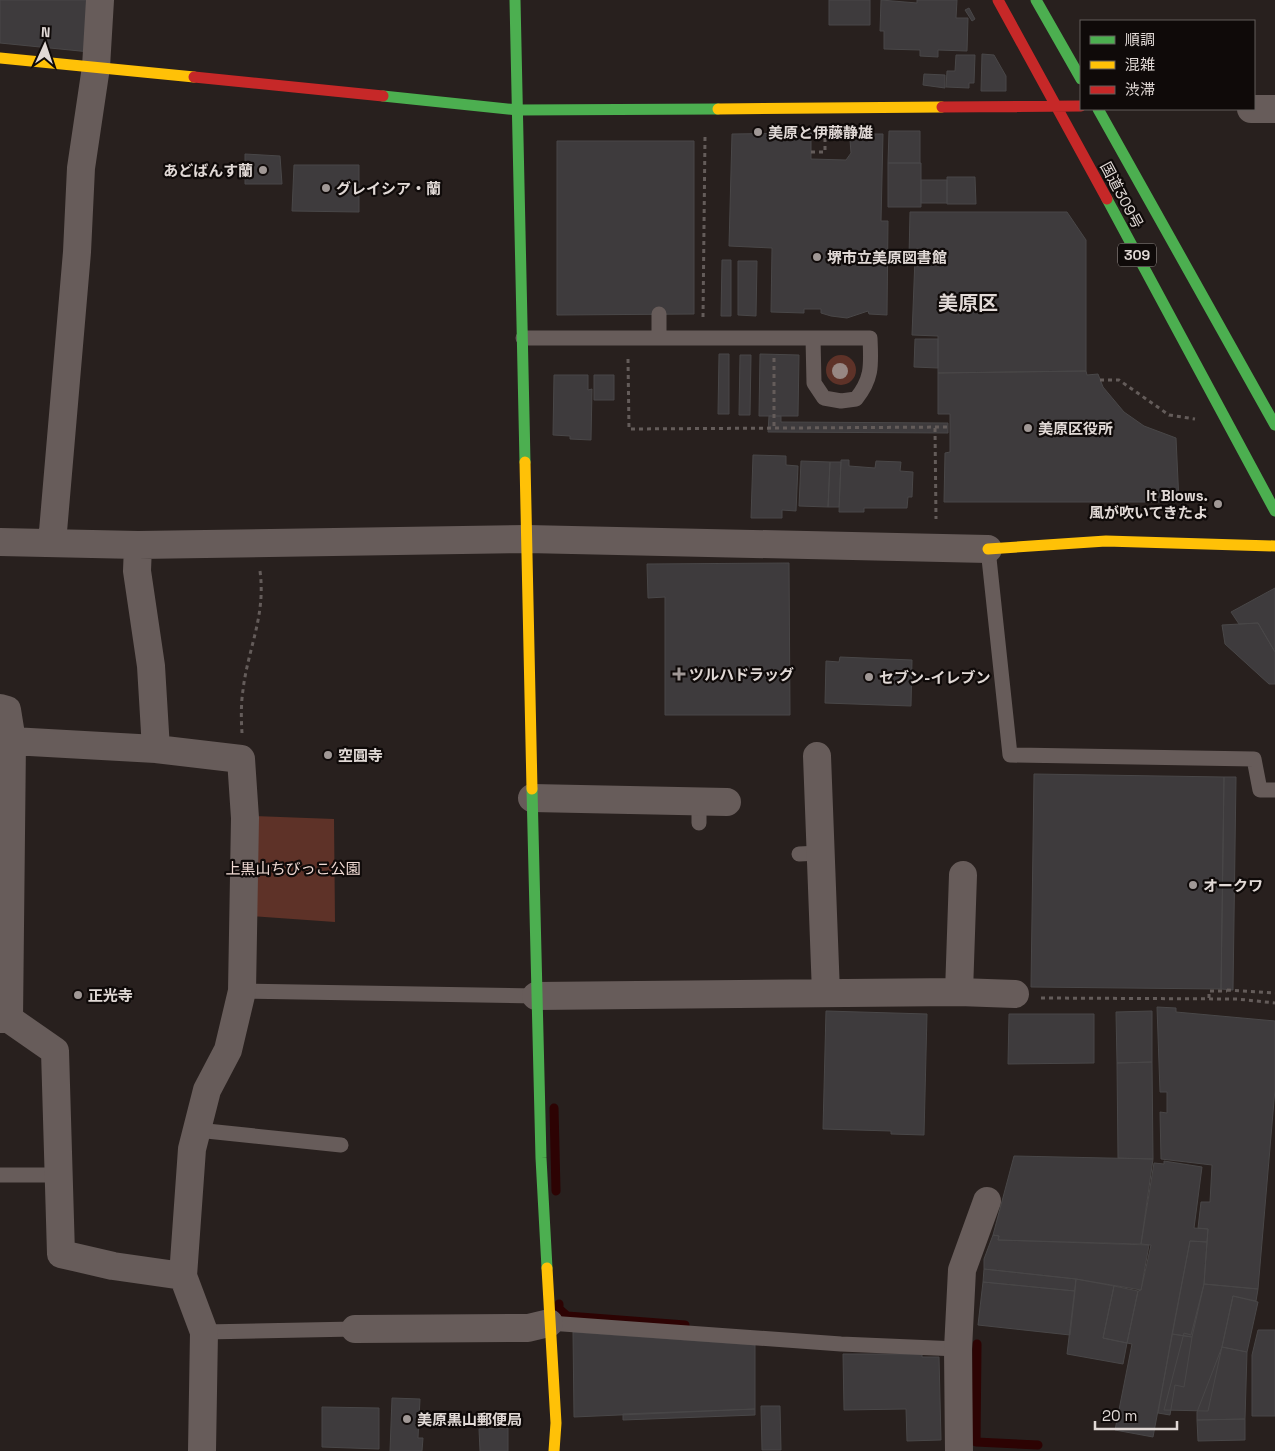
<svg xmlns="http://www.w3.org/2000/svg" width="1275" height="1451" viewBox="0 0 1275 1451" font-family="'Space Grotesk','Noto Sans JP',sans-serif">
	<rect width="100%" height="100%" fill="#28201e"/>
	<path fill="#5e3228" d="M826 370a15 15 0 1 1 30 0a15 15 0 1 1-30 0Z
		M254 816 334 819 335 922 251 916Z"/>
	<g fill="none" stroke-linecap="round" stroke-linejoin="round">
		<path stroke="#2d0303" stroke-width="9" d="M554 1108 556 1191
			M559 1304V1309L567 1316 685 1325
			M977 1344 976 1442 1038 1445"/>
	</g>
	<path fill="#3e3b3d" stroke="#494748" d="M0 0H94L90 52 0 43Z
		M829 0H870V25H829Z
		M881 0 917 3V0H957L956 18H968L967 51 938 50V57L920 56V50L884 49V31H880Z
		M969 8 975 19 972 21 965 10Z
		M982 54 994 55 1006 76V91H981Z
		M956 55H975L974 83H969V88L946 87 947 71H955Z
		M924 74 945 75V88L923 85Z
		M889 131H920V163H888Z
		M811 133V159L846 160 851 153 850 140 846 134H883L881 221H888L887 315 869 314 868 311 847 318 831 316 821 313V309H804V313L771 312 772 248 729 246 732 134Z
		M811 133 846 134V136H811Z
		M557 141H694V314L557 315Z
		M245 154 280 156 282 184H245Z
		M888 163H921V207H888Z
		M294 165H359V212L292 211Z
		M947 177H975L976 204H947Z
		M921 180H947V203H921Z
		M910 212H1067L1086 240V371L938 373V336L912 335 915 258 909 257Z
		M722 260H731V316H721Z
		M738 261H757L756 316 738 315Z
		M915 339H938V368L914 367Z
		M719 354H729V414H718Z
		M760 354 799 355 798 416H759Z
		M740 355H751L750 415H739Z
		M1086 371 1087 375 1098 374 1103 387 1124 412 1144 426 1176 438 1179 502H944L945 453 950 452V414H938V373Z
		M554 375H588V390L592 389 591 440 570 439V436L553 435Z
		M594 375H614V400H594Z
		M769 416H781V422L948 423V433L768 432Z
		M753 455 786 456V465L798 466 796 511 782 510V518H751Z
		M841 460H849V466L875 468 876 461 901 462 900 471 913 472 912 497H908L907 508H864V512H839Z
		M801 461 830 462 828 507 799 506Z
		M830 462H841L839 507H828Z
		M789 563 790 715H665V597L648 598 647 564Z
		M1275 588V652L1258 623 1239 624 1231 612Z
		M1258 623 1275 652V684H1269L1225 644 1222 625Z
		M840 657 912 660 911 706 825 703 826 661 839 662Z
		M1034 774 1224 777 1221 989 1031 987Z
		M1224 777H1236L1233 990 1221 989Z
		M1157 1007 1176 1008V1012L1275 1021V1089L1258 1289 1204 1284 1208 1229 1198 1228 1201 1202H1210L1212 1165 1161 1159 1160 1112 1167 1113V1092H1160Z
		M826 1011 927 1014 924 1135 891 1134V1131L823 1129Z
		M1152 1011V1062L1117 1063 1116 1012Z
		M1009 1014H1094V1063L1008 1064Z
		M1152 1062 1153 1159 1118 1158 1117 1063Z
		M1014 1156 1153 1159 1141 1244 998 1240 999 1236 993 1235Z
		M1164 1161 1202 1167 1194 1228 1208 1229 1207 1242 1190 1241 1153 1437 1115 1430 1132 1344 1127 1343 1138 1291 1141 1290 1151 1245 1141 1244 1154 1163 1164 1164Z
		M993 1235 999 1236 998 1240 1149 1245 1141 1290 1076 1279 984 1269V1259Z
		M1190 1241 1207 1242 1204 1284 1192 1337 1172 1334Z
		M984 1269 1076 1279 1075 1291 983 1282Z
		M1076 1279 1114 1286 1103 1338 1127 1343 1123 1364 1067 1354Z
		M983 1282 1075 1291 1070 1335 978 1325Z
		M1204 1284 1258 1289 1256 1301 1233 1296 1208 1411 1164 1410 1184 1333 1191 1335Z
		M1114 1286 1138 1291 1127 1343 1103 1338Z
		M1233 1296 1258 1302 1247 1352 1222 1347Z
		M1258 1330H1275V1416H1252V1355Z
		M573 1332 755 1345V1409L574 1417Z
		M1172 1334 1192 1337 1184 1387 1175 1385 1170 1415 1158 1413Z
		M1222 1347 1247 1352 1245 1419 1197 1420V1412Z
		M843 1354H922V1357H939L941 1440 907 1441 906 1409 844 1410Z
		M392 1398 420 1399 418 1438H423L422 1451H390Z
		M761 1406H780L781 1450H762Z
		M322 1407 379 1408V1449L322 1447Z
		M755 1409V1415L623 1420V1414Z
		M1245 1419V1440L1198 1441 1197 1420Z
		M508 1428V1451H480L479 1429Z"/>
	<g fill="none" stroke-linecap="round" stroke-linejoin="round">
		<path stroke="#645c5a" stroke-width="3" stroke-dasharray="4 4" stroke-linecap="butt" d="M811 152H825V136
			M703 317 705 136
			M774 358V428
			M628 359 629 429 950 427
			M1100 380H1119L1169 415 1195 419
			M935 428 936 519
			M242 733C241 719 241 703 243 690 248 648 266 616 260 571
			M1227 990 1275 993
			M1041 998 1237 999 1275 1003
			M1209 998V991H1227"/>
		<path stroke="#675c5a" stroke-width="15" d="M523 338H870C871 364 873 378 856 399L841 401 824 398 814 383 813 338
			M659 338V314
			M988 549 1010 755 1254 759 1260 790H1275
			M699 801V823
			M799 854 820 853
			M242 991 536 996
			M197 1130 341 1145
			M0 1175H57
			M549 1323 841 1344 958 1349
			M204 1332 355 1329"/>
		<path stroke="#675c5a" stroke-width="28" d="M1251 109H1275
			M0 542 138 545 527 539 988 549
			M52 543 77 252 81 168 96 67 100 0
			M138 545 137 571 151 666 156 749
			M0 708 7 710 12 741 9 1019
			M12 741 156 749 241 759 245 818 242 991 228 1050 207 1090 192 1149 183 1276
			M817 756 826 993
			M532 798 727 802
			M959 992 963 875
			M536 996 959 992 1015 994
			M0 1019H9L55 1051 61 1254 113 1266 183 1276 204 1332 202 1451
			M355 1329 528 1328 549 1323
			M959 1451 958 1349 962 1270 987 1201"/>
		<path stroke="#4caf50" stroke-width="11" d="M515 0 525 462
			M1036 0 1081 79
			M383 96 518 110 718 109
			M1098 109 1275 425
			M1107 199 1275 511
			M532 789 541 1158 547 1268"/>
		<path stroke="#ffc107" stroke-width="11" d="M0 58 194 77
			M718 109 942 107
			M525 462 532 789
			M988 549 1106 541 1275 546
			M547 1268 556 1423 554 1451"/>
		<path stroke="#c62828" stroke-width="11" d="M998 0 1107 199
			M194 77 383 96
			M942 107 1081 106"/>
	</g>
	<circle fill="#978783" cx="840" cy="371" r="8"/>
	<g fill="#a09896" stroke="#0f0a09" stroke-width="2">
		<circle cx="758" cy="132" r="5"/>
		<circle cx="263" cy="170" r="5"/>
		<circle cx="326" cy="188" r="5"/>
		<circle cx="817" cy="257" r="5"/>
		<circle cx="1028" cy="428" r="5"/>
		<circle cx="1218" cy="504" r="5"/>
		<path d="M676.5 666.5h5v5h5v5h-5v5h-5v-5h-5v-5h5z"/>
		<circle cx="869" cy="677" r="5"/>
		<circle cx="328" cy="755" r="5"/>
		<circle cx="1193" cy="885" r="5"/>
		<circle cx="78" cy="995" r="5"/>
		<circle cx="407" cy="1419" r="5"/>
	</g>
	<g text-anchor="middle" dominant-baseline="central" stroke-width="4.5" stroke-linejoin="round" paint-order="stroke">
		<rect fill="#0f0a09" stroke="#a29b98" stroke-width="1" x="1118" y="243.5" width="38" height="23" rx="4"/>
		<g font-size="14" font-weight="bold" fill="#e1d9d6">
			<text x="1137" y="255">309</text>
		</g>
		<g font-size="15" font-weight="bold" fill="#e1d9d6" stroke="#0f0a09" text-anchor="start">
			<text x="768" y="132">美原と伊藤静雄</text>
			<text x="253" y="170" text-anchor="end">あどばんす蘭</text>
			<text x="336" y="188">グレイシア・蘭</text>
			<text x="827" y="257">堺市立美原図書館</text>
			<text x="1038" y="428">美原区役所</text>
			<text x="1208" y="495" text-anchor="end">It Blows.<tspan x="1208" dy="17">風が吹いてきたよ</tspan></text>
			<text x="689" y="674">ツルハドラッグ</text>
			<text x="879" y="677">セブン-イレブン</text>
			<text x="338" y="755">空圓寺</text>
			<text x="1203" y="885">オークワ</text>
			<text x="88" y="995">正光寺</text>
			<text x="417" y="1419">美原黒山郵便局</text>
		</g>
		<g font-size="15" fill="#e1d9d6" stroke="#0f0a09">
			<text transform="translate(1122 195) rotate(62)">国道309号</text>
		</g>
		<g font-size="15" fill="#f1dbd5" stroke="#0f0a09">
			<text x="293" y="868">上黒山ちびっこ公園</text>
		</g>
		<g font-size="20" font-weight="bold" fill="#e1d9d6" stroke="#0f0a09">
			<text x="968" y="303">美原区</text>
		</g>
	</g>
	<rect x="1080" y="20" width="175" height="90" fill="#0f0a09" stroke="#635d5b"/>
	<rect x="1090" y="36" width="25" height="8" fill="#4caf50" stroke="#635d5b"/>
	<text x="1125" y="45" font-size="15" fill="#e1d9d6">順調</text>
	<rect x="1090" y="61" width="25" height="8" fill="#ffc107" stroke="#635d5b"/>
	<text x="1125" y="70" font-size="15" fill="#e1d9d6">混雑</text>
	<rect x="1090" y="86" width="25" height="8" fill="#c62828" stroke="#635d5b"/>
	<text x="1125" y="95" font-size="15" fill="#e1d9d6">渋滞</text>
	<g transform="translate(45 45) rotate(3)" stroke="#0f0a09" stroke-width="4" paint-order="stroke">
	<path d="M0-4L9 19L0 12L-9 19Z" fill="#e1d9d6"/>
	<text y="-8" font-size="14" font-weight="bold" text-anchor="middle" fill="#e1d9d6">N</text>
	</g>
	<path d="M1095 1421v8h82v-8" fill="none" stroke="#e1d9d6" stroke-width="2.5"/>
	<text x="1102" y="1421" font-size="15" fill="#e1d9d6" stroke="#0f0a09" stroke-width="4" paint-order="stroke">20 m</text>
</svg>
